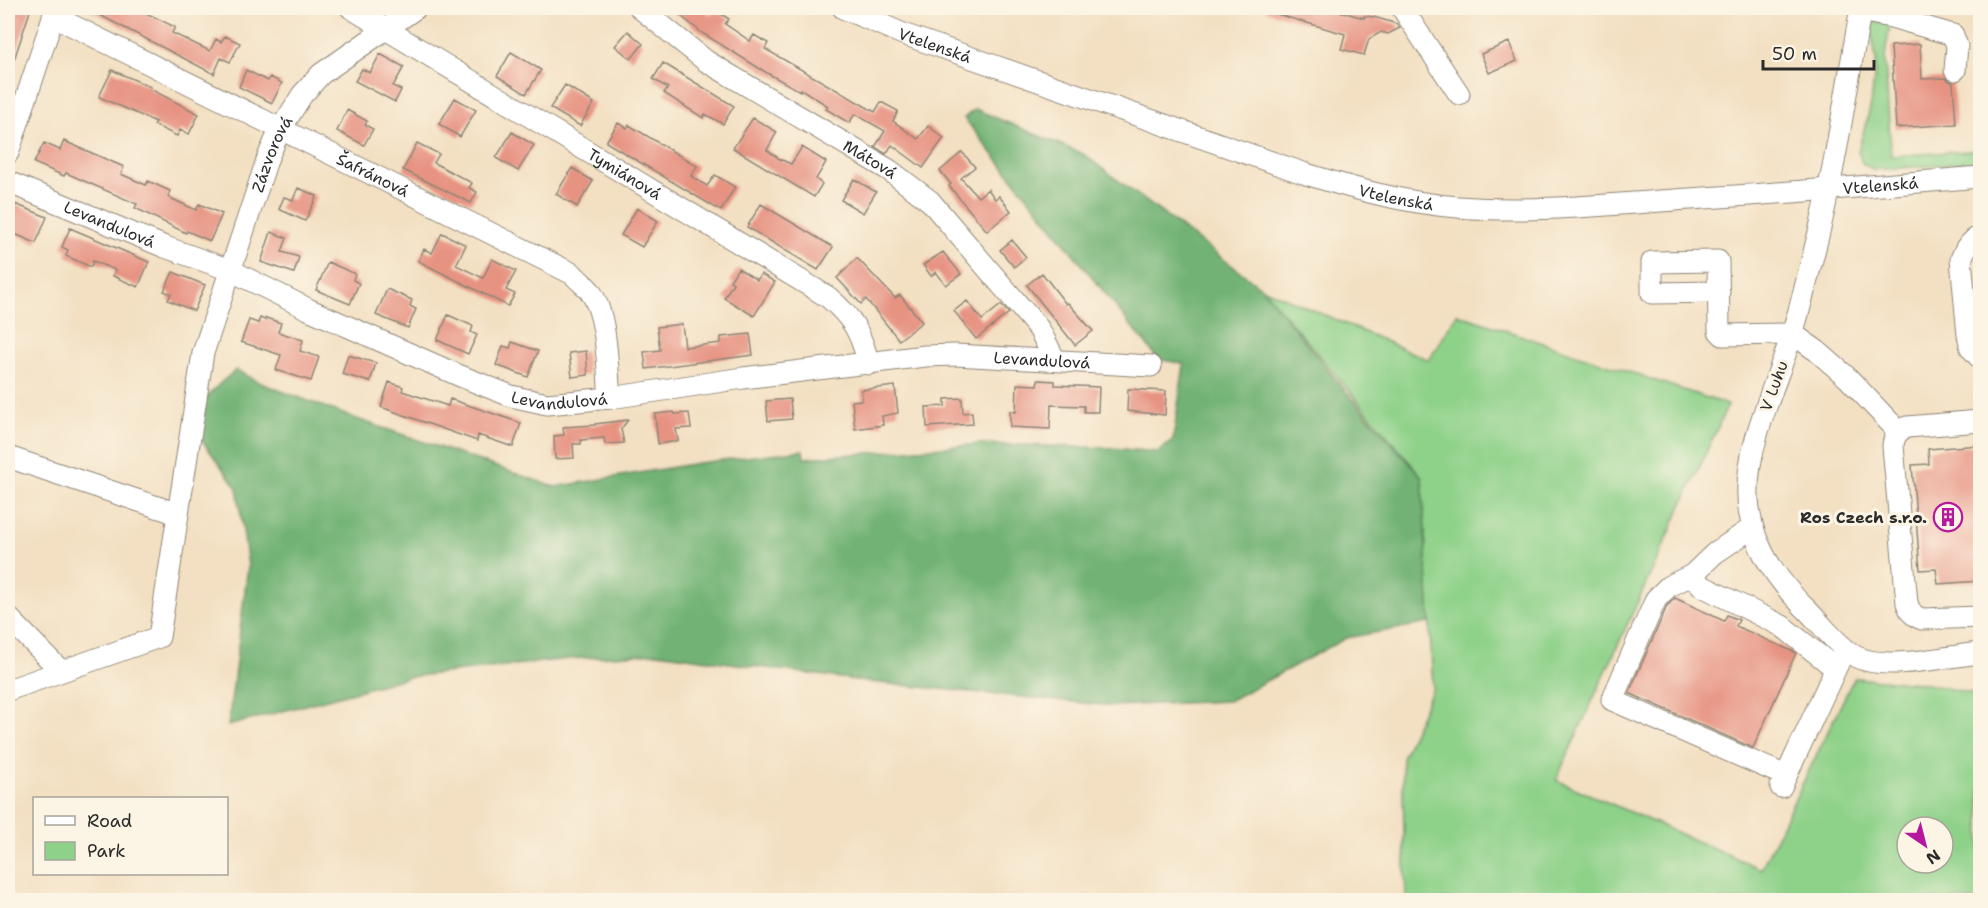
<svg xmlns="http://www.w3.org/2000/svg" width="1988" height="908" viewBox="0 0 1988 908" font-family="'Shantell Sans',sans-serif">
	<rect width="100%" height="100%" fill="#fcf5e5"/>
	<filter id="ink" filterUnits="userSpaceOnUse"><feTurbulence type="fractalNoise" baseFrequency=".0167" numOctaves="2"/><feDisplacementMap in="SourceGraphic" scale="12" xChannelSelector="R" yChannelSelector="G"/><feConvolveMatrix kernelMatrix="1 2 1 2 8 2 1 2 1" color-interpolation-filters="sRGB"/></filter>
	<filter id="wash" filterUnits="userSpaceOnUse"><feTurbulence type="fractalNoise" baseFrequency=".008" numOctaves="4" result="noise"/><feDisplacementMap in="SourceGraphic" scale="24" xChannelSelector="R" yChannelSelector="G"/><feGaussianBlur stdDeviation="1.35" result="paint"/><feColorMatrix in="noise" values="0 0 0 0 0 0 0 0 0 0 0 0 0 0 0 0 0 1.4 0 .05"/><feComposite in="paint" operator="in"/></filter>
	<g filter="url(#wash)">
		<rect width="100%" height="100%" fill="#f3e0c3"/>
		<path fill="#8ed189" stroke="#5c7e5a" stroke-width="1.5" fill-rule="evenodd" d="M1873 21 1890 23 1885 59 1891 156 1980 150V162L1874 170 1862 163 1858 151 1871 105 1876 60 1871 30Z
			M1262 288 1429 360 1457 314 1728 405 1556 780 1761 869 1854 678 1922 683 1980 695V900H1406L1402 758 1433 688 1422 477ZM1907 827H1943V863H1907Z"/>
		<path fill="#72b375" stroke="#4e6f50" stroke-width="1.5" d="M975 109 1083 154 1262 288 1341 386 1422 477 1430 623 1346 638 1229 701 1114 706 869 682 657 653 568 659 409 677 228 726 248 566 237 488 195 431C200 399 211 390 236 370L263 384 354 418 555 487 698 463 803 450 804 458 982 444 1112 448 1158 452 1173 440 1184 364 1158 359 964 118Z"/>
		<g id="blocks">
			<path fill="#e79382" d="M15 8H31L10 72H8V30Z
				M86 8H136L175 27 172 33 210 51 216 39 221 42 225 36 240 43 230 62 221 58 214 74Z
				M671 8H702L711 15 715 10 729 19 725 24 750 41 754 35 768 43 765 49 875 112 881 102 898 111 893 121 918 139 928 126 944 138 923 168 892 145 886 154 875 147 885 131 855 114 849 123 826 109 828 106 801 89 800 91 767 73 702 33Z
				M1267 8H1306L1320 12 1321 8H1336L1335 10 1364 18V16L1374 17 1397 24 1400 28 1388 34 1381 32 1369 39 1364 55 1341 49 1345 34 1266 11Z
				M628 31 643 44 631 59 615 46Z
				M1509 42 1517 61 1489 73 1481 54Z
				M1920 44 1922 79 1945 78 1953 83 1956 124 1896 128 1891 46Z
				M511 52 541 70 526 94 497 76Z
				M380 54 404 67 393 86 401 90 395 102 355 81 362 69 370 73Z
				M663 63 734 106 723 124 705 114 703 118 664 93 668 88 653 79Z
				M112 70 151 87 150 89 199 114 189 134 180 130 177 136 154 125 156 122 99 97Z
				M246 70 268 81 270 77 282 83 272 103 239 87Z
				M565 85 594 103 580 126 550 108Z
				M455 98 476 110 460 137 439 124Z
				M347 110 367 121 365 125 373 129 364 145 337 131Z
				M753 118 777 132 767 150 780 159 791 164 802 147 826 162 816 179 822 184 814 197 733 148Z
				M618 123 627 128 629 125 697 166 691 176 707 186 715 175 735 187 721 211 606 142Z
				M512 132 534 145 518 171 496 158Z
				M64 141 124 167 121 174 146 185 148 181 170 191 168 197 196 210 199 204 222 214 210 241 187 231 186 233 135 208 137 204 66 173 64 176 34 163 44 143 60 150Z
				M417 143 439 154 434 163 472 183 469 188 477 192 471 203 403 170Z
				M962 152 975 167 961 178 978 197 988 189 995 199 999 196 1011 211 987 231 949 186 951 184 940 171Z
				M572 168 593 181 577 207 556 194Z
				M854 179 876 192 863 213 841 200Z
				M298 188 317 196 305 221 279 209 284 197 293 200Z
				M15 204 47 217 36 243 10 232 13 226 8 222Z
				M761 204 833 247 818 270 747 227Z
				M637 208 658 221 642 247 621 235Z
				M70 228 149 262 138 287 113 276 115 270 93 261 91 267 66 256 68 250 62 247Z
				M271 232 287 238 282 252 299 257 294 273 261 262Z
				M442 233 466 245 456 265 483 278 492 259 516 271 506 290 515 294 508 306 418 261 424 249 432 253Z
				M1012 240 1026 257 1014 267 1000 250Z
				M943 252 961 274 946 285 936 272 931 276 923 265Z
				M857 258 895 298 900 295 922 322 899 340 866 299 861 304 837 278Z
				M328 262 355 274 353 280 359 283 350 304 316 290Z
				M738 268 757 280 761 274 775 282 754 316 724 298 733 283 730 281Z
				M173 272 205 285 194 311 168 300 171 294 164 291Z
				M1042 273 1066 304 1068 303 1093 331 1075 345 1027 285Z
				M387 289 412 300 410 306 416 309 408 328 376 315Z
				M967 301 982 320 1001 305 1009 313 976 339 954 311Z
				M448 315 473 326 471 332 477 335 468 354 437 340Z
				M260 318 265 320 266 318 281 323 278 332 303 340 300 351 319 357 311 381 276 370 281 355 241 342 249 320 258 323Z
				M682 324 685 347 721 343V337L750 334 753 355 646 369 644 352 660 350 657 327Z
				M512 342 538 351 528 377 496 365 503 346 510 348Z
				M586 351 588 375 572 377 569 353Z
				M348 355 376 363 370 382 342 374Z
				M1038 380 1055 381V385L1099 387 1098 412H1084V406L1051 405 1050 429 1010 427V411L1016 412 1017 384 1037 385Z
				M389 382 403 387 402 391 448 406 450 399 521 423 513 447 478 435 477 441 381 407Z
				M895 386 898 413 882 416 883 425 855 429 852 401 862 400 861 390Z
				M1128 389 1166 391 1165 415 1127 411Z
				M962 398 963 413 972 412 973 424 927 427 926 407 945 406V399Z
				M790 399 792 419 768 421 766 401Z
				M674 412 675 414 689 413 691 428 676 429 678 441 658 444 655 414Z
				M628 420 621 429 624 443 605 444 604 438 581 440V444H573L574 458 555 459 554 436 564 435 563 427 595 425V424Z
				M1980 445V581L1938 584 1936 569 1920 570 1912 465 1929 464 1928 449Z
				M1675 598 1724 621 1727 615 1739 620 1736 626 1796 653 1753 748 1629 693 1667 606Z"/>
		</g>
	</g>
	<g filter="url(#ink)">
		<use href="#blocks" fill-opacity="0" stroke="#8f8677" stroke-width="1.5"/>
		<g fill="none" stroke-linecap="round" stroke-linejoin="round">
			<g stroke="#8f8677" stroke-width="23">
				<g id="minor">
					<path id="s1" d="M351 8 828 297C854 319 860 332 869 364"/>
					<path id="s2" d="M640 8 706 61 889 170 930 201 1039 329 1055 360"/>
					<path id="s3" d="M843 8 903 34 1303 173C1354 189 1405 203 1458 207 1535 213 1613 204 1690 199 1787 193 1884 185 1980 177"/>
					<path d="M1402 8 1459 94"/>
					<path d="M1861 8C1846 89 1835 172 1814 252 1805 286 1798 320 1786 352 1749 454 1716 517 1803 606 1819 621 1837 646 1855 656 1883 672 1948 656 1980 653"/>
					<path d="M1860 11 1891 17 1953 35 1957 46 1955 70"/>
					<path id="s4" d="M53 16 573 274C578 280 585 285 590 291 608 316 607 368 610 398"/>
					<path d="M8 153 56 8"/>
					<path id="s5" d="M8 182 165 247 230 270 308 309 458 375 511 396 547 404 610 398 743 378 925 356 956 355 1151 366"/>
					<path d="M1980 239H1975L1966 248 1961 259 1968 335 1971 348 1980 358"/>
					<path d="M1719 292 1652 293V262L1718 261 1719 331 1723 335 1793 334 1817 351 1848 378 1898 431"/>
					<path d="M1980 421 1907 427C1897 431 1894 436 1893 446L1907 603C1910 612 1913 616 1922 619L1980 617"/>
					<path d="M8 457 178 514"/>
					<path d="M1752 528 1715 553 1692 575 1669 586 1656 599 1612 700 1786 776"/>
					<path d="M1692 575 1702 586 1782 626 1835 668"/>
					<path d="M8 617 61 671"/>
					<path id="s6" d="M8 690 159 637 203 353 268 157 280 130 302 95 321 74 416 8"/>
					<path d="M1781 787 1841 657"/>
				</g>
			</g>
			<use href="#minor" stroke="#fff" stroke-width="21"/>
		</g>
	</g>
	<defs>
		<g id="building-ring" transform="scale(1.5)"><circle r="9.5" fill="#fcf5e5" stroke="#b5179e" stroke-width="1.5"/><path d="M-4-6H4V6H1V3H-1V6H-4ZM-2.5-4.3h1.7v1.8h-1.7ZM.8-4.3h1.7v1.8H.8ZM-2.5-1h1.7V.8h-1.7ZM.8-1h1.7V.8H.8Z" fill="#b5179e"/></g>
	</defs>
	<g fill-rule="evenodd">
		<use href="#building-ring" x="1948" y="517"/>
	</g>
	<g text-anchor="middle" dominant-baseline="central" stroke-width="6" stroke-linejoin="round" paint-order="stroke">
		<g font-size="16" fill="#2b2b2b" stroke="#fcf5e5">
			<text stroke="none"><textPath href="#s3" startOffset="99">Vtelenská</textPath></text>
			<text stroke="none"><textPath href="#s6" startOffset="658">Zázvorová</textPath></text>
			<text stroke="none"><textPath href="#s2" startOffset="276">Mátová</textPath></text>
			<text stroke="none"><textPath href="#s1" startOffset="320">Tymiánová</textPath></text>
			<text stroke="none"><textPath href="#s4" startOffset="357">Šafránová</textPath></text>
			<text stroke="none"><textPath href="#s3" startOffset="1071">Vtelenská</textPath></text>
			<text stroke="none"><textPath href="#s3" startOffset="585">Vtelenská</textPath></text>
			<text stroke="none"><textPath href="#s5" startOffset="110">Levandulová</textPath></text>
			<text stroke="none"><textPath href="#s5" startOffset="1082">Levandulová</textPath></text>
			<text transform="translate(1774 386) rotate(-70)">V Luhu</text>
			<text stroke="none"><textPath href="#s5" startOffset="596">Levandulová</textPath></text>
		</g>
		<g font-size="16" font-weight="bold" fill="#2b2b2b" stroke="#fcf5e5" text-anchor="end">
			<text x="1927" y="517">Ros Czech s.r.o.</text>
		</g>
	</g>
	<rect width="1988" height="908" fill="none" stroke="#fcf5e5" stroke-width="30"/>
	<rect x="33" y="797" width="195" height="78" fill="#fcf5e5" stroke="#a8a49b" stroke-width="1.5"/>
	<rect x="45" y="816" width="30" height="9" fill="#ffffff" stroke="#a8a49b" stroke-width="1.5"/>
	<text x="87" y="827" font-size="18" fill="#2b2b2b">Road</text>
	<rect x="45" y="842" width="30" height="18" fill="#8ed189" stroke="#a8a49b" stroke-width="1.5"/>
	<text x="87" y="857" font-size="18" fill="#2b2b2b">Park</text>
	<g transform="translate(1925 845) rotate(145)"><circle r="28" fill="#fcf5e5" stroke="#a8a49b" stroke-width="1.5"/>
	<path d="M0-4.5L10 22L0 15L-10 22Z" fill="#b5179e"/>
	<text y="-9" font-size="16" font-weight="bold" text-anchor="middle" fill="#2b2b2b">N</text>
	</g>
	<path d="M1763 60v9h111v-9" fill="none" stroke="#2b2b2b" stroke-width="3"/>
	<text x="1772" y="60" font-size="18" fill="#2b2b2b" stroke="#fcf5e5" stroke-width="4.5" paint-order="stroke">50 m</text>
</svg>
